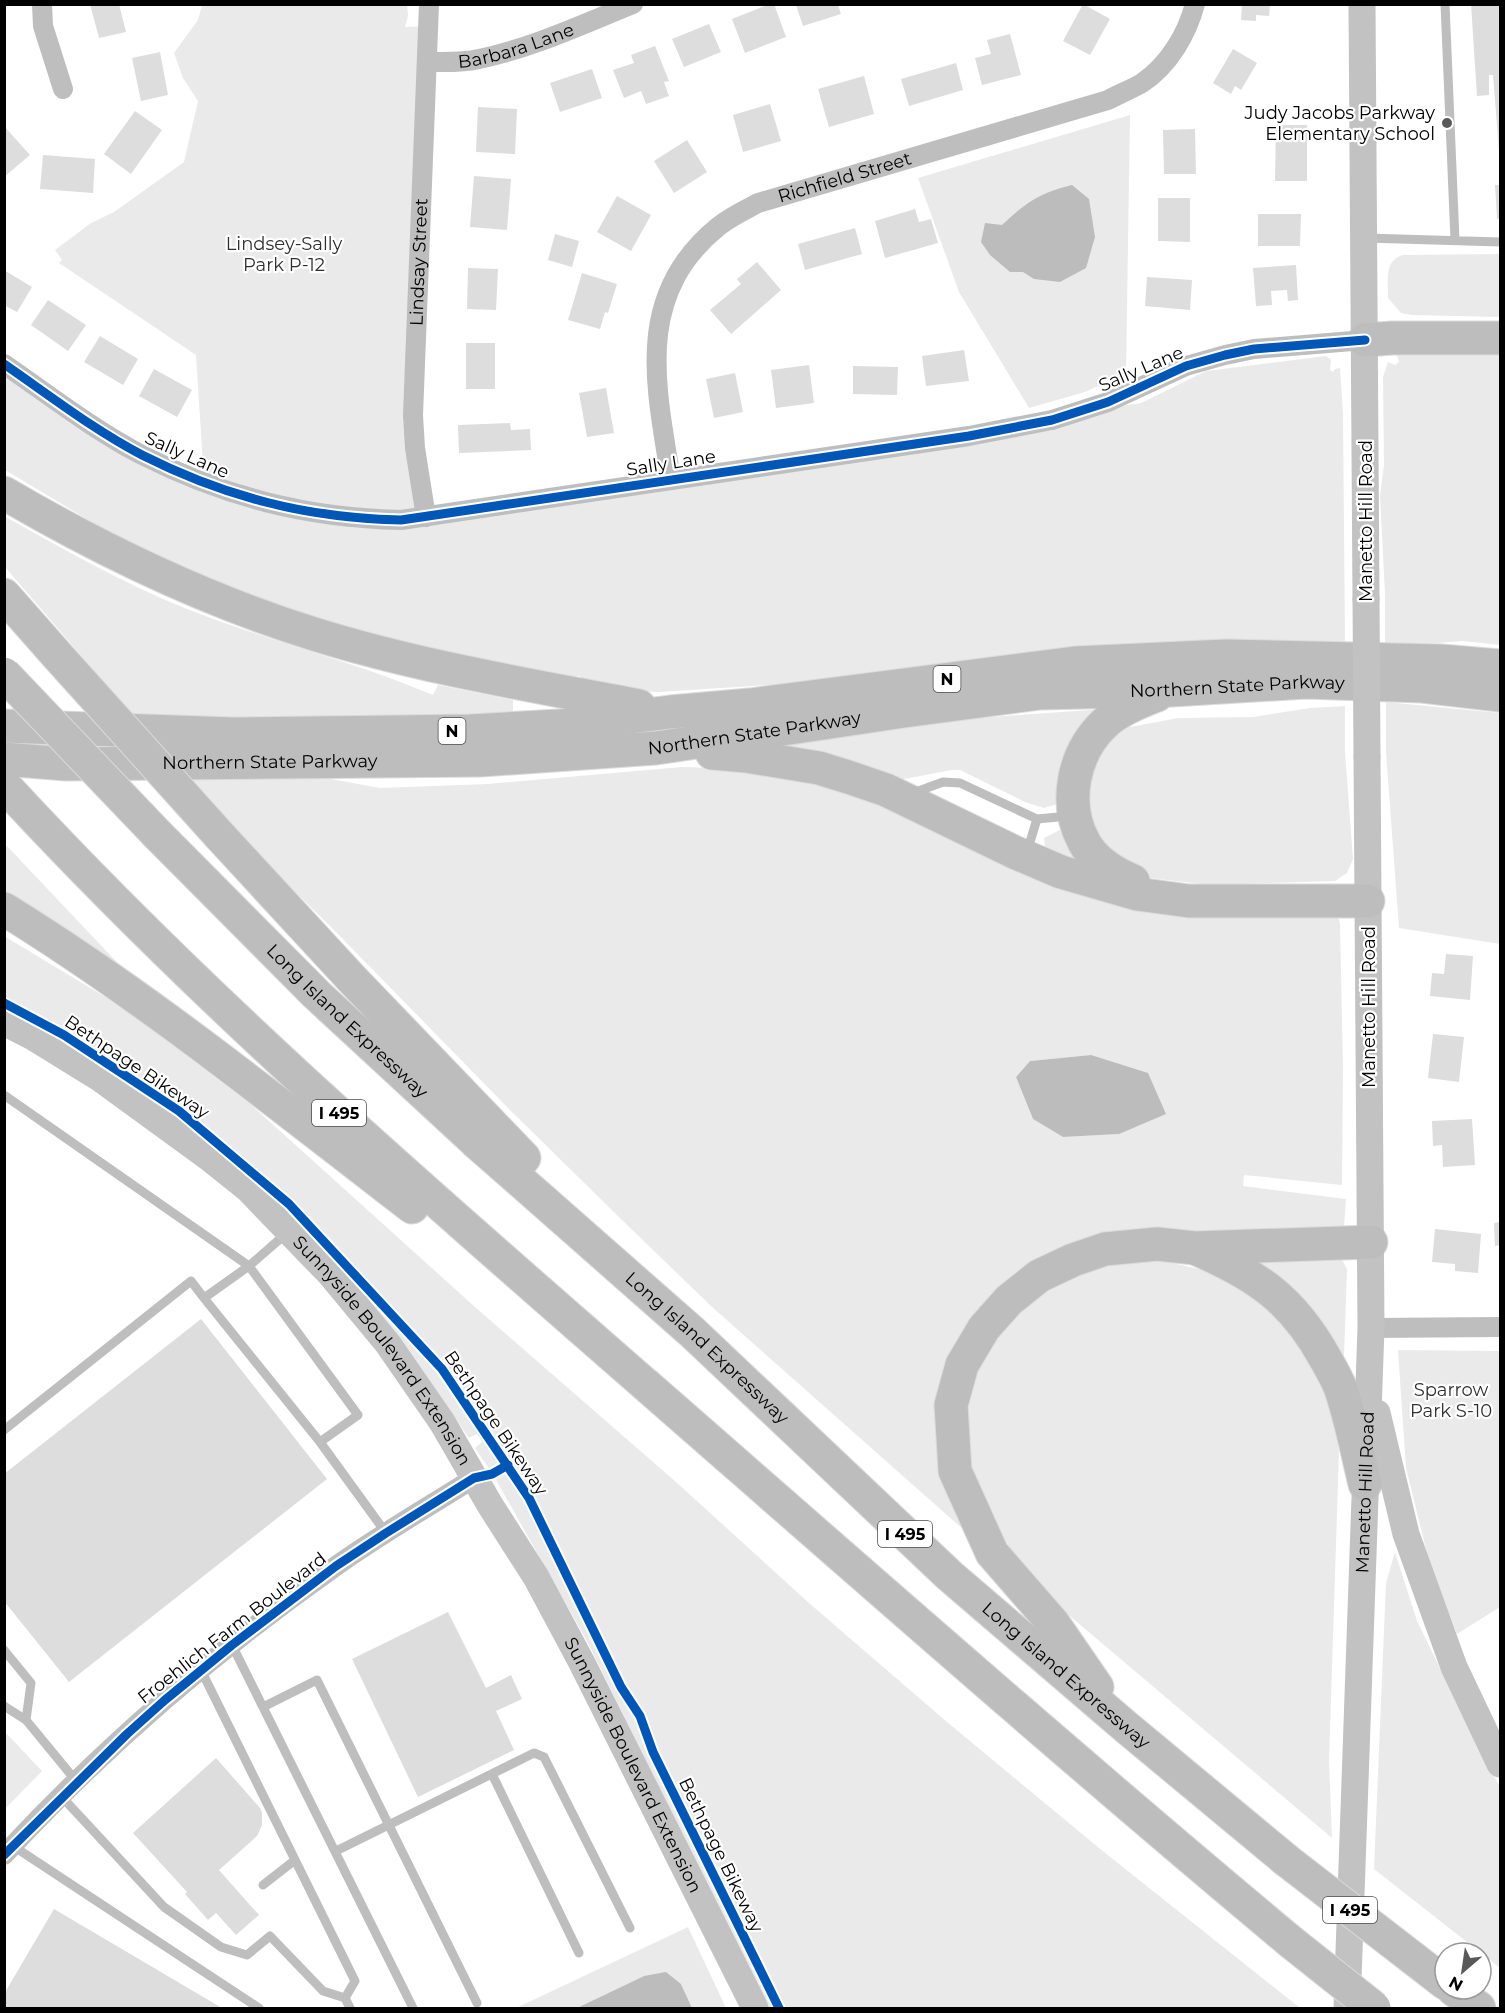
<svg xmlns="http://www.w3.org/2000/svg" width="1505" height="2013" viewBox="0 0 1505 2013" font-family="Montserrat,sans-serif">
	<rect width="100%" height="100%" fill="#fff"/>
	<path fill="#eaeaea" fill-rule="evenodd" d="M202 5H407L408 16 405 27 429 26 411 418 423 514 1141 403 1206 371 1326 356 1331 360 1330 370 1333 372 1335 369 1340 368 1343 414 1345 643 1159 645 980 658 784 684 659 692 581 689 580 676 508 677 246 599 122 540 5 470V375L204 480 196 355 59 263 62 260 55 250 91 223 114 212 184 162 198 101 183 78 174 53 198 20Z
		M1130 115 1126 373 1085 392 1029 408 959 292 918 178Z
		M1500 254V317L1412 315 1401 313 1388 298C1388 281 1384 260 1403 255Z
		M1408 352 1500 353V645L1463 641 1385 647V594L1380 495 1384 465 1383 377 1388 362 1395 365 1399 362 1397 355Z
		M4 516C69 552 131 588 200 614 277 643 358 663 433 695L438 685 513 700V716L139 723 5 567Z
		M1386 702 1500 713V944L1399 928 1386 752Z
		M1345 706V752L1353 859 1347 873 1335 881 1210 885 1150 878 1109 860 1083 826 1089 757 1125 721 1130 727 1178 718 1253 717 1310 708Z
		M1106 709 1066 801 1044 808 1025 802 960 770H952L888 782 763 752C874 722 991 717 1106 709Z
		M682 767 755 769 832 782 1024 868 1337 912 1340 924 1343 1068 1342 1185 1244 1175 1243 1186 1346 1199 1344 1227 1108 1237 948 1368 965 1531 711 1306 622 1220 511 1111 329 925 240 838 187 778 331 779 380 788 488 784ZM1091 1055 1119 1134 1063 1137 1033 1119 1016 1077 1030 1061Z
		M1070 825 1096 871 1046 859 1044 838Z
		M5 844 147 994 5 898Z
		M4 936 127 1010 250 1104 475 1307 676 1482 809 1603 947 1722 1099 1848 1300 2008H767L589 1645 495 1478 503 1472 498 1465 490 1470 475 1448 482 1442 477 1434 469 1438 381 1315 247 1174 170 1109 44 1028 5 1007Z
		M1256 1255H1335L1343 1261 1347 1270 1343 1384 1254 1264Z
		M1146 1257 1225 1275 1285 1317 1328 1378 1339 1451 1329 1761 1332 1838 1058 1606 1020 1566 978 1494 962 1438 977 1366 1018 1306 1080 1270Z
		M1398 1350 1500 1351V1607L1457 1634 1430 1565 1406 1468Z
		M1395 1552 1417 1621 1483 1756 1500 1787V1968L1374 1869 1386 1583Z
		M5 1732 42 1771 5 1809Z
		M688 1927 726 2008H692L681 1984 644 1976 577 2008H516Z"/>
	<path fill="#bcbcbc" d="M1072 185 1089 199 1095 237 1086 268 1060 282 1034 279 1023 272H1010L990 255 981 242 985 223 1002 225C1025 203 1041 192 1072 185Z
		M1091 1055 1148 1073 1166 1114 1119 1134 1063 1137 1033 1119 1016 1077 1030 1061Z
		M666 1972 681 1984 692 2008H577L644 1976Z"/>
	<path fill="#ddd" d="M90 4H119L126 32 99 38Z
		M770 4H774L786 37 745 53 732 19Z
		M1083 4 1110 19 1090 55 1063 41Z
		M1242 4H1270L1269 16 1256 15V21L1241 20Z
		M1471 4H1500V151H1499L1493 75H1489V95L1477 96Z
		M796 5H838L841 14 803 26Z
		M709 24 721 52 684 67 672 39Z
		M1010 34 1021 75 982 85 975 58 991 54 987 40Z
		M655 46 669 81 664 82 669 96 646 104 641 91 624 98 613 70 634 63 631 55Z
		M1233 49 1257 63 1241 90 1235 86 1231 94 1213 83Z
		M160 52 168 95 141 101 132 58Z
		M956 63 963 90 909 106 901 79Z
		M592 69 602 98 560 112 550 83Z
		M864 76 874 114 829 127 818 89Z
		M770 104 781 141 743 152 733 115Z
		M478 107 517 109 515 154 476 152Z
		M135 111 162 130 131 174 104 154Z
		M1276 125H1307V181H1275Z
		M4 126 30 155 4 177Z
		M1195 129 1196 174H1164L1163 130Z
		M687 140 707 172 674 193 654 161Z
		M43 155 95 159 93 193 40 189Z
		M474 176 511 179 507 230 470 227Z
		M1495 185H1500V218L1497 219Z
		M617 196 651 215 631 251 597 232Z
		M1158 198H1190V242L1158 241Z
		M915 209 919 222 931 219 938 243 885 258 875 221Z
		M1258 214H1301L1300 246H1258Z
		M855 228 862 254 805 270 798 244Z
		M555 234 579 241 572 267 548 260Z
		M757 262 781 290 731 334 710 310 741 284 737 279Z
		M1296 265 1298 300 1288 301 1287 290 1271 291 1272 305 1256 306 1253 268Z
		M468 268 498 269 496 310 467 309Z
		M4 270 32 287 17 312 4 305Z
		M582 273 617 284 608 313 605 312 600 329 568 320Z
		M1147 277 1192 280 1190 310 1145 306Z
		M48 300 86 325 68 351 31 325Z
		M100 336 138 359 123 385 84 362Z
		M466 343H495V389H466Z
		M964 350 969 381 926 386 922 356Z
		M809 365 814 403 776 408 771 370Z
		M853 366 898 367 897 395 853 394Z
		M154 369 192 390 177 417 139 396Z
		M735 373 743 412 714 418 706 379Z
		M606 388 614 433 587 437 579 393Z
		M510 423 511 430 530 429 531 450 459 453 458 425Z
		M1446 954 1473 956 1470 1000 1430 996 1432 973 1444 974Z
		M1433 1034 1464 1037 1459 1082 1428 1078Z
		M1472 1119 1475 1165 1443 1167 1442 1145 1433 1146 1432 1121Z
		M1500 1222V1245L1495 1246 1494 1223Z
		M1435 1229 1481 1234 1478 1273 1455 1271V1264L1432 1262Z
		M201 1319 327 1479 69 1682 4 1601V1474Z
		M448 1612 486 1688 511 1675 522 1699 496 1711 514 1750 418 1797 352 1659Z
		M216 1758 260 1808 262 1813V1825L257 1836 219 1870 259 1915 236 1935 216 1913 208 1920 185 1894 187 1892 133 1833Z
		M54 1909 222 2008H4V1994Z"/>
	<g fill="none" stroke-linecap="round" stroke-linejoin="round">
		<g stroke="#dbdbdb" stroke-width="35">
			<g id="motorway">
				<path d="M1365 340 1392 338H1500"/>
				<path d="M4 493C103 551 205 600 314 634 420 667 530 685 639 706"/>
				<path d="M4 595 56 654"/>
				<path d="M4 726 233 734 470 731 559 726 670 712 750 705 1075 663 1226 656 1441 661 1500 666"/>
				<path d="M712 753 746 756 819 768 848 777 886 790 1014 852 1061 872 1137 894 1189 901H1368"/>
				<path id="s6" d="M4 759 66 764 481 760 656 748 904 711 1040 693 1172 690 1306 682 1422 686 1500 695"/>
				<path d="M4 785C203 1001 425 1192 646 1385 860 1572 1073 1760 1291 1942"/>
				<path id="s7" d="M157 834 316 994 475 1141 692 1332 950 1576 1126 1727 1286 1860"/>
				<path d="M220 836 352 979 524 1158"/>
				<path d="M1133 881C1114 873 1094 861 1084 842 1063 803 1073 753 1105 723 1119 710 1140 702 1157 695"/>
				<path d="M4 909C148 998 278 1104 412 1207"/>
				<path d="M1199 1250C1258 1276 1293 1300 1325 1358 1330 1367 1336 1377 1340 1387 1351 1418 1357 1452 1365 1484"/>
				<path d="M1097 1687 1053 1623 992 1553 955 1471 951 1405 962 1365 984 1328 1009 1300 1039 1276 1073 1260 1105 1249 1157 1244 1195 1248 1371 1242"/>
				<path d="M1414 1959 1445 1983"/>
				<path d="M1453 1989 1479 2008"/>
			</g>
		</g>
		<path stroke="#bebebe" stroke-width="9" d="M1445 4 1455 240
			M1366 238 1500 242
			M913 793 943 782 960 783 1037 819 1027 852
			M1037 819 1069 816
			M4 1095 249 1266 358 1415 320 1442 386 1533
			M288 1232 249 1266 204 1298 320 1442
			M4 1430 191 1281 204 1298
			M232 1645 413 2008
			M4 1650 31 1683 26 1720 77 1782
			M201 1670 355 1981 345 1998 350 2008
			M4 1706 26 1720
			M263 1707 317 1680 477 2003
			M492 1774 579 1953
			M62 1797 164 1907 221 1947 247 1955 270 1936 323 1991 345 1998
			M13 1846 259 2008
			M336 1851 534 1753 544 1757 630 1928
			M263 1885 295 1860"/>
		<g stroke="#bebebe" stroke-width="20">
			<path d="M42 4 43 26 63 89"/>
			<path id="s1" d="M428 62C445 62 463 63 479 59 532 48 583 24 633 4"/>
			<path d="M4 364C49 395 94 430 142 455 225 497 307 518 401 520L969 436 1052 420 1108 402 1186 366 1225 355 1254 349 1365 340"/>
			<path id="s2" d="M671 480C656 386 633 295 719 226 730 217 745 210 758 203L1108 100C1119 94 1132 89 1142 83 1169 65 1187 34 1195 4"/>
			<path id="s3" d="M426 517 415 448 413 415 429 4"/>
			<path d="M1371 1328 1500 1327"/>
			<path d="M4 1855C104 1747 217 1650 336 1566 381 1534 428 1507 474 1478"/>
		</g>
		<g stroke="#c2c2c2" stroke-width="27">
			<path d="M1362 4 1366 599"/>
			<path id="s4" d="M4 1022 33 1037 101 1079 208 1157 248 1189 330 1274 388 1344 442 1422 490 1505 536 1577 582 1663 755 2008"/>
			<path d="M1377 1413 1406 1534 1454 1667 1500 1764"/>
			<path id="s5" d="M1347 2008 1371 1328 1367 757"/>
		</g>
		<use href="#motorway" stroke="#bdbdbd" stroke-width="33"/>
		<g stroke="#dbdbdb" stroke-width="35" stroke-linecap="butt">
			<path id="motorway-bridge" d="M56 654 220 836
				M4 674 157 834
				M1286 1860 1414 1959
				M1291 1942 1374 2008"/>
		</g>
		<path stroke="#c2c2c2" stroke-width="27" d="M1366 599 1367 757"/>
		<use href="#motorway-bridge" stroke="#bdbdbd" stroke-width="33"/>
		<g stroke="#fff" stroke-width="13">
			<path id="cycleway" d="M4 364C49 395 94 430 142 455 225 497 307 518 401 520L969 436 1052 420 1108 402 1186 366 1225 355 1254 349 1365 340
				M4 1003 64 1035 179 1111 289 1204 442 1369 529 1498 621 1687 640 1716 653 1752 779 2008
				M4 1855 127 1734 165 1700 232 1645 336 1566 386 1533 474 1478 492 1474 508 1465"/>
		</g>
		<use href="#cycleway" stroke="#0057b8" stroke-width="9"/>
	</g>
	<circle fill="#595959" stroke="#fff" stroke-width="2" cx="1447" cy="123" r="6"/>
	<g text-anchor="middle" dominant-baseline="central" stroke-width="4.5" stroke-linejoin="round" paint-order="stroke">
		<g fill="#fff" stroke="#4c4c4c" stroke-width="1.5">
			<rect x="933.5" y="666" width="27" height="26" rx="4.5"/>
			<rect x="438.5" y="718" width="27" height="26" rx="4.5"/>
			<rect x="312" y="1100" width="54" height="26" rx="4.5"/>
			<rect x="878" y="1521" width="54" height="26" rx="4.5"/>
			<rect x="1323" y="1897" width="54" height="26" rx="4.5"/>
		</g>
		<g font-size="16" font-weight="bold" fill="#000">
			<text x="947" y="679">N</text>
			<text x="452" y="731">N</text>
			<text x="339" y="1113">I 495</text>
			<text x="905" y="1534">I 495</text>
			<text x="1350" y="1910">I 495</text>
		</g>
		<g font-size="18" fill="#000" stroke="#fff">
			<text stroke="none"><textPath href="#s1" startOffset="90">Barbara Lane</textPath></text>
			<text stroke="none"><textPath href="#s2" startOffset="410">Richfield Street</textPath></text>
			<text stroke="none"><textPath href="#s3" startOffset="256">Lindsay Street</textPath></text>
			<text transform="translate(1141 369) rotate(-23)">Sally Lane</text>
			<text transform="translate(187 455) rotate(24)">Sally Lane</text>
			<text transform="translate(671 463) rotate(-9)">Sally Lane</text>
			<text transform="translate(1366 521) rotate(-90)">Manetto Hill Road</text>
			<text stroke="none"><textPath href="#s6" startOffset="1238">Northern State Parkway</textPath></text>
			<text stroke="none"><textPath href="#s6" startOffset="752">Northern State Parkway</textPath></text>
			<text stroke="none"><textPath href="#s6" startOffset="266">Northern State Parkway</textPath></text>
			<text transform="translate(1369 1007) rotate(-90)">Manetto Hill Road</text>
			<text stroke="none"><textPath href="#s7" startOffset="267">Long Island Expressway</textPath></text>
			<text transform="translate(137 1067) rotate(34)">Bethpage Bikeway</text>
			<text stroke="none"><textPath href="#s7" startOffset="753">Long Island Expressway</textPath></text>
			<text stroke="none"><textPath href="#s4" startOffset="507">Sunnyside Boulevard Extension</textPath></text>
			<text transform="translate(496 1423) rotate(56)">Bethpage Bikeway</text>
			<text stroke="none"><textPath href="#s5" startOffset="516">Manetto Hill Road</textPath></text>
			<text transform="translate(232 1628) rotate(-38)">Froehlich Farm Boulevard</text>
			<text stroke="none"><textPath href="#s7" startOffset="1239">Long Island Expressway</textPath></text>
			<text stroke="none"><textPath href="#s4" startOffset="993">Sunnyside Boulevard Extension</textPath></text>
			<text transform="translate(721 1855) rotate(64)">Bethpage Bikeway</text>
		</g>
		<g font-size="18" fill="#000" stroke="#fff" text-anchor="end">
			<text x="1435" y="113">Judy Jacobs Parkway<tspan x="1435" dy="21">Elementary School</tspan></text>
		</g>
		<g font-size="18" fill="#303030" stroke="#fff">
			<text x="284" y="244">Lindsey-Sally<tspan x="284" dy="21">Park P-12</tspan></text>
			<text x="1451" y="1390">Sparrow<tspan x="1451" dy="21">Park S-10</tspan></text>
		</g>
	</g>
	<rect width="1505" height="2013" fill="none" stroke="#000000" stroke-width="12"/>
	<g transform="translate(1463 1971) rotate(209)"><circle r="28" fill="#ffffff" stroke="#999999" stroke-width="1.5"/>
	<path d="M0-4.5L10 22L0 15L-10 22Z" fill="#595959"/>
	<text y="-9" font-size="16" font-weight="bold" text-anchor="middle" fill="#000000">N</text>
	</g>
</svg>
